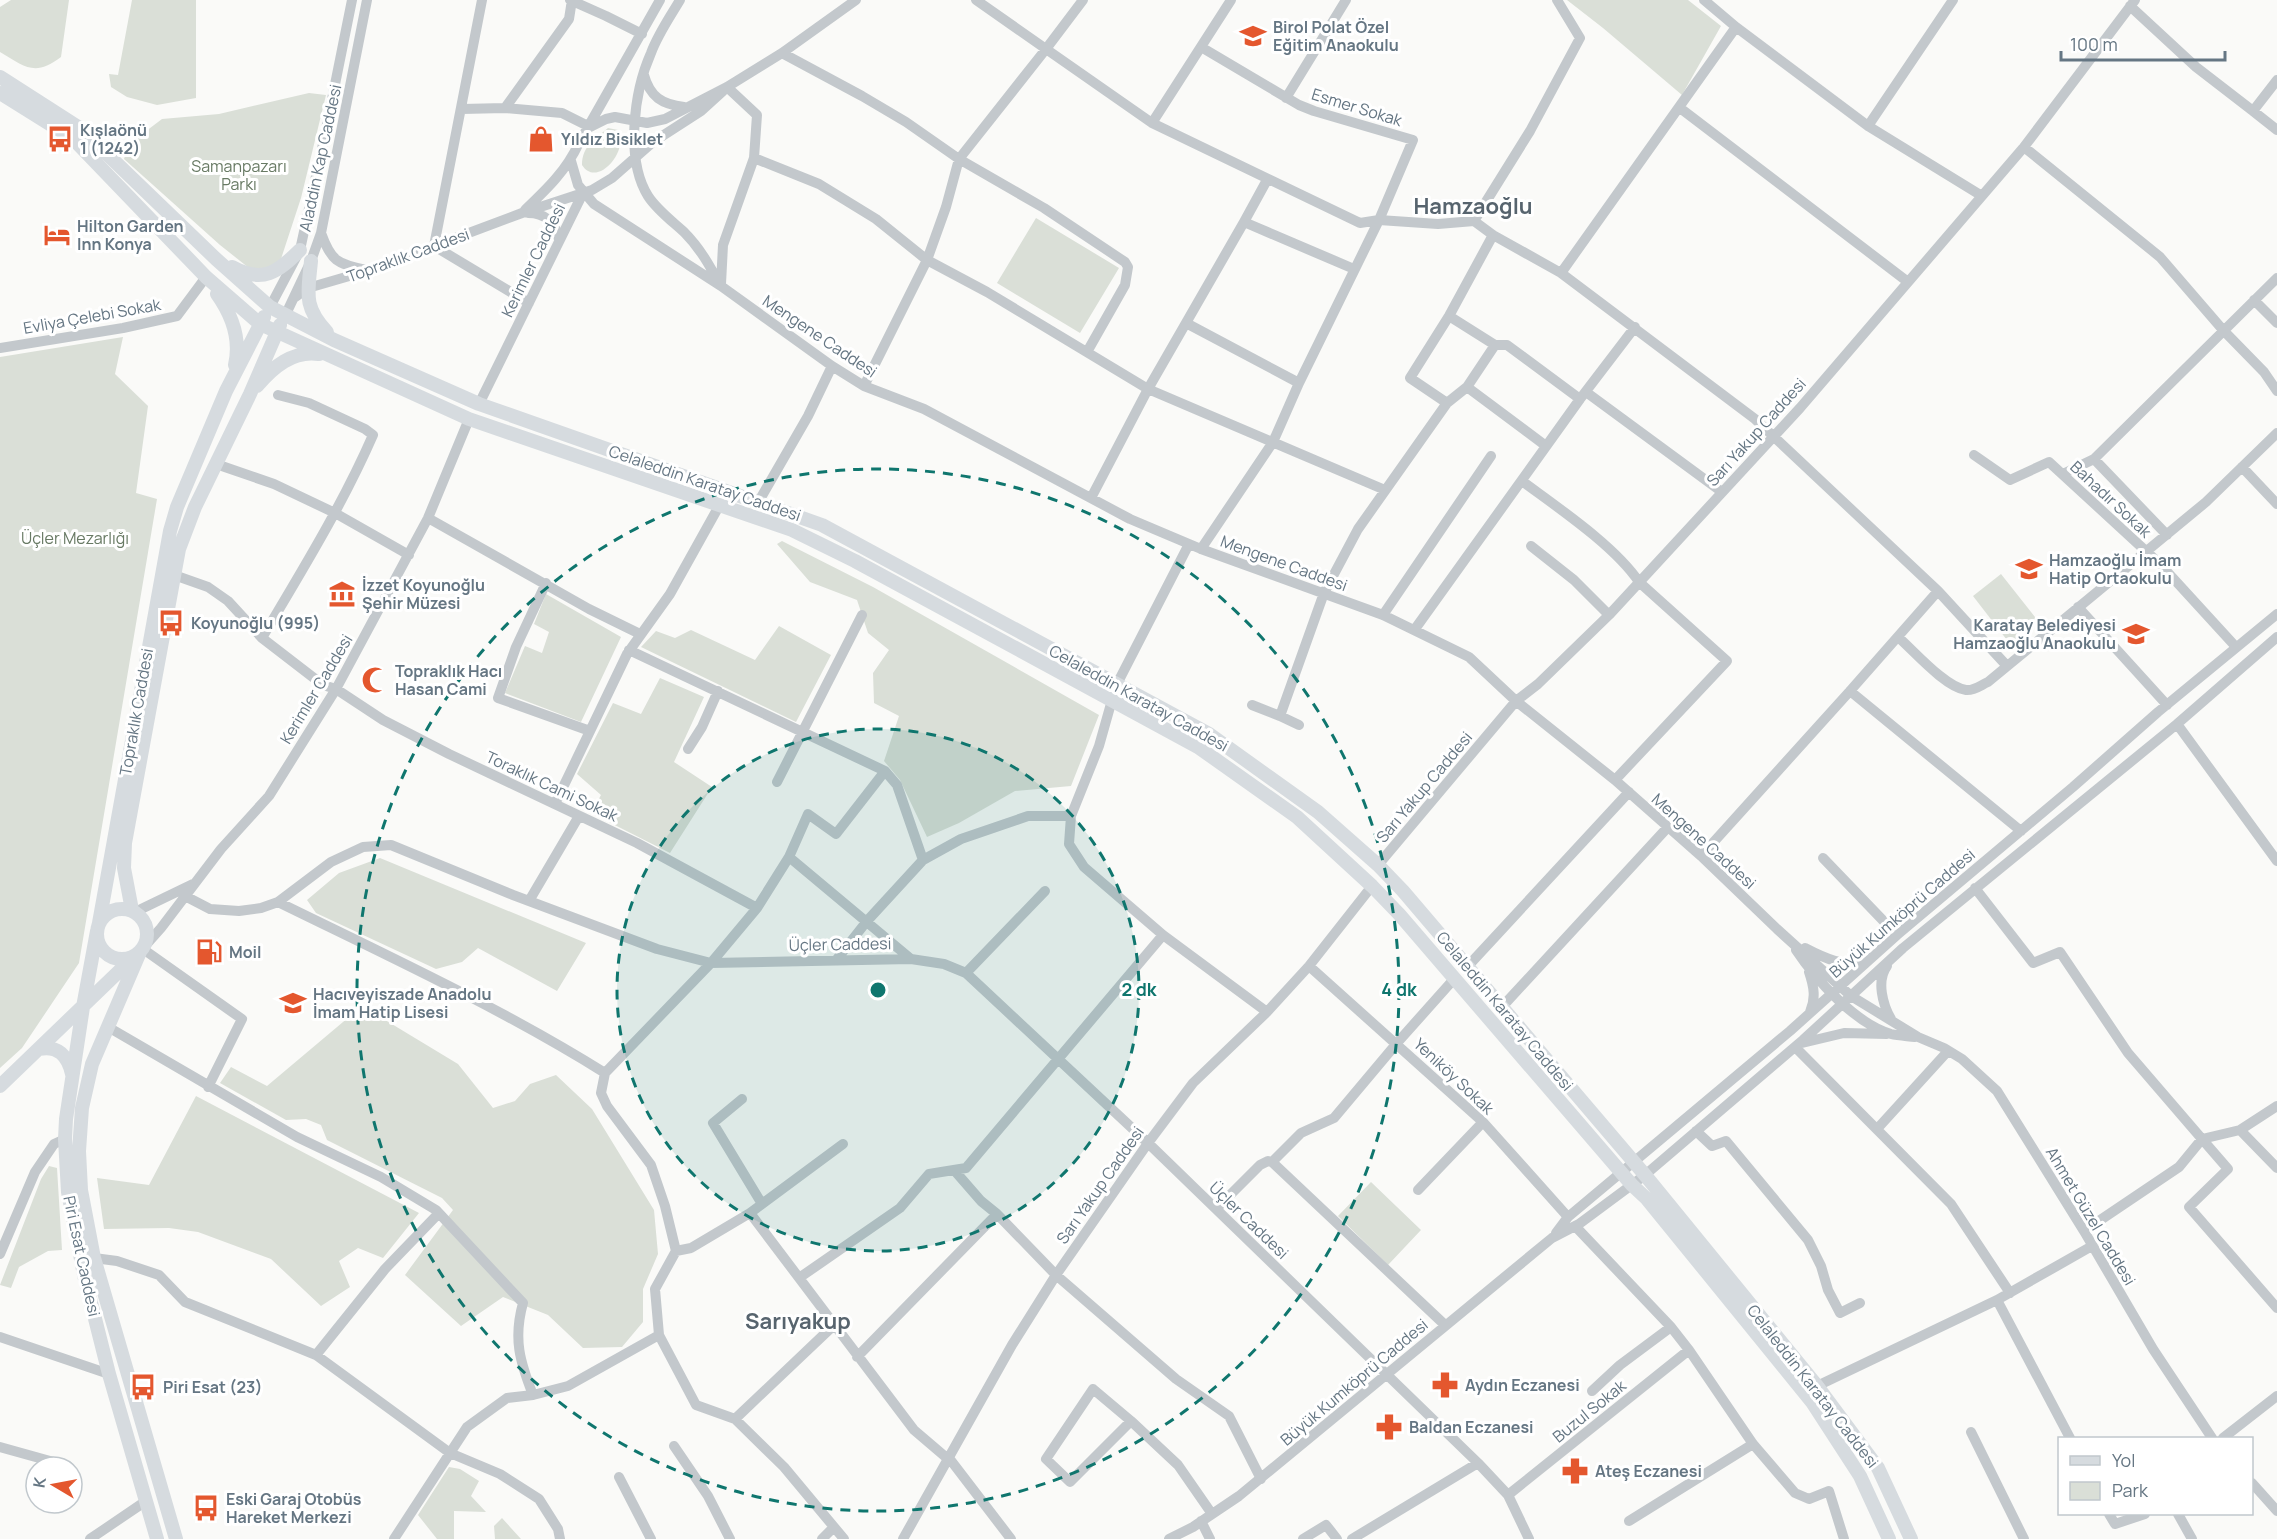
<svg xmlns="http://www.w3.org/2000/svg" width="2277" height="1539" viewBox="0 0 2277 1539" font-family="Manrope,sans-serif">
	<rect width="100%" height="100%" fill="#fafaf8"/>
	<path fill="#dadfd7" d="M11 0H69L61 57C35 77 25 67 0 52V7Z
		M132 0H196V98L157 105 127 97 111 87 109 74 118 75Z
		M1567 0H1688L1721 26 1682 95 1603 28Z
		M309 93 326 95 301 198 279 265 254 272 220 245 124 159 129 144 162 119 219 114Z
		M608 128 618 130C630 150 597 189 582 165 582 146 595 139 608 128Z
		M1036 218 1119 268 1080 333 997 283Z
		M123 337 115 374 148 406 136 493 157 499 79 963 22 1048 0 1068V357Z
		M782 541 873 587 1099 715 1071 786 1015 791 959 823 927 837 900 780 884 761 899 716 874 703 873 673 889 650 868 633 857 600 810 582 777 544Z
		M2001 574 2039 622 2010 644 1973 596Z
		M546 594 621 637 581 722 505 693 525 646 542 653 549 632 534 624Z
		M779 626 831 655 796 722 641 647 656 631 675 638 691 630 755 660Z
		M660 678 704 697 674 762 712 787 670 853 591 813 601 795 577 774 613 703 641 714Z
		M380 858 586 943 557 991 478 948 462 962 436 969 316 913 307 900 339 873Z
		M362 1006 458 1064 493 1108 515 1101 530 1084 556 1075 592 1109 654 1210 658 1254 643 1289V1322L622 1347 583 1348 548 1315 503 1297 461 1326 405 1275 453 1210 442 1198 327 1140 321 1125 306 1119 286 1120 220 1083 231 1067 267 1086Z
		M196 1096 419 1213 383 1258 358 1248 339 1261 350 1287 321 1306 271 1259 198 1232 169 1228 104 1229 97 1178 149 1185Z
		M49 1166 57 1168 62 1250 48 1251 19 1267 11 1288 0 1285 41 1179Z
		M1371 1182 1421 1230 1388 1265 1338 1216Z
		M449 1467 460 1469 479 1481 471 1496 486 1512 454 1511V1539H437L418 1515Z
		M502 1518 521 1539H495L494 1526Z"/>
	<g fill="none" stroke-linecap="round" stroke-linejoin="round">
		<path stroke="#c3c8cc" stroke-width="10" d="M482 0 434 246 529 303
			M570 0 606 16 642 34
			M572 0 569 19 505 108 562 113 590 127 606 119 615 117 647 123 665 119 727 87 782 53 856 0
			M680 0C670 17 658 34 651 53 634 91 625 159 648 196 657 210 672 221 684 232 700 248 710 266 720 285
			M976 0 1046 49 1083 0
			M1704 0 1736 27 1868 126 1982 196
			M2130 6 2196 67 2253 111 2277 80
			M782 53 862 96 906 122 959 159 1044 208 1125 262 1128 267 1125 285 1087 352
			M644 75C650 97 662 104 684 107
			M1286 98 1346 0
			M1680 108 1908 282
			M462 109 505 108
			M2253 111 2277 130
			M1152 123 1231 0
			M1868 126 1953 0
			M2024 147 2160 257 2223 330 2264 372 2277 391
			M754 158 819 184 876 219 927 260 987 292 1148 389 1385 490
			M571 161 578 185 594 204 721 286 832 366 864 386 924 409 1130 519 1201 549 1383 615 1469 657 1516 701 1615 780 1701 856 1777 929 1851 996 1918 1037 1944 1048 1962 1059 1997 1091 2084 1231 2153 1349 2212 1438
			M525 210C547 189 566 171 579 143L660 0
			M528 213C546 213 555 223 559 239
			M1474 221 1493 235 1561 273 1755 419 1938 591 2007 666
			M1244 222 1354 269
			M321 233C331 261 337 264 366 270
			M1561 273 1736 27
			M721 284 723 245 754 158 757 115 727 87
			M294 298 308 288 370 270 522 213 592 190 612 178 653 142 701 111 723 91
			M2254 300 2277 323
			M270 307 300 250 323 144 352 0
			M285 316 311 261 321 233 367 0
			M1449 316 1495 345H1507L1580 399
			M1186 323 1299 383
			M1495 345 1467 387 1546 446
			M0 348 123 328 177 316 206 277
			M864 386 927 260 946 207 959 159 1046 49 1152 123 1360 223 1379 220 1438 224 1474 221 1530 131 1580 38 1557 0
			M1586 392 1722 492
			M1447 403 1410 378 1449 316 1493 235
			M479 404 583 193
			M1974 455 2010 480 2049 462 2161 565 2236 647
			M2094 459 2167 535
			M216 464 274 484 335 513 409 555
			M2242 467 2277 504
			M2063 474 2094 459 2277 278
			M1522 481C1557 507 1615 546 1639 582L1727 661 1615 780
			M1091 498 1148 389 1244 222 1267 180
			M759 501 808 416 832 366
			M428 518 589 609 640 634
			M1531 546 1574 580 1609 615
			M1201 549 1273 442 1299 383 1379 220 1413 140 1314 111 1299 105 1201 47
			M174 575 208 587 228 601 262 638 323 685 336 689 383 720 449 754 637 843 757 908
			M546 583 516 647 498 698 590 731
			M2078 607 2167 705
			M1383 615 1491 456
			M1415 629 1580 399 1635 327
			M1898 637C1914 651 1945 687 1966 690 1974 691 1981 685 1988 682L2206 502 2277 433
			M262 638C301 572 342 506 373 435L365 429 309 403 278 395
			M629 650 885 771 897 785 923 860
			M1117 684 1189 544
			M1850 691 2021 831
			M1112 700 1099 746 1071 816 1069 844 1084 867 1163 935 1267 1012
			M1252 705 1280 716
			M2177 724 2277 861
			M1299 725 1280 716 1324 593 1358 529 1447 403 1467 387
			M688 749 702 727 718 691
			M777 782 862 615
			M555 804 627 654 670 594 719 506
			M1701 856 1850 691 1938 591
			M789 857 808 814 836 834 885 771
			M1823 858 1897 935
			M1378 865 1516 701 1538 684 1609 615 1800 408 2024 147 2135 0
			M1975 888 2033 963 2060 952 2128 1053 2202 1139 2240 1130 2277 1106
			M185 896 210 909 239 911 261 908 278 902 331 862 363 847 391 845 513 895 657 949 711 963 911 959 944 964 966 973 1148 1143 1478 1463 1508 1495 1529 1539
			M529 901 579 816
			M278 902C388 956 501 1008 605 1073
			M135 912 193 884
			M145 946 161 928 221 849 269 796 336 689 428 518 469 419
			M1805 948C1826 959 1843 967 1866 960
			M143 949 242 1019 208 1087
			M1796 950C1816 980 1856 1024 1891 1034 1899 1036 1908 1036 1915 1037
			M837 959 867 921 923 860 961 839 1028 816H1071
			M1309 966 1483 1122 1568 1217
			M1468 966 1629 792
			M1887 966C1876 981 1883 1005 1891 1019
			M1809 972C1814 987 1816 998 1810 1012
			M966 973 1045 891
			M1501 1008 1668 827
			M108 1027 297 1137 381 1177 436 1210 523 1303C513 1339 520 1362 533 1395
			M1802 1043 1844 1033 1887 1034
			M1795 1047 1951 1204 2010 1293
			M742 1099 713 1123 762 1204
			M1877 1129 1948 1051
			M2240 1130 2277 1168
			M1696 1131 1712 1146 1726 1141 1808 1240 1821 1266 1828 1290 1840 1313 1860 1303
			M1272 1162 1301 1133 1334 1118 1397 1043 1454 979
			M954 1170 981 1201 997 1214 1056 1275 1176 1379 1229 1416 1261 1479
			M1418 1190 1483 1122
			M1216 1209 1260 1165 1268 1161 1272 1162 1445 1325
			M750 1213 914 1430 948 1459
			M1575 1226 1671 1327 1689 1350 1753 1444 1795 1493 1809 1499 1829 1491 1844 1539
			M2084 1231 2179 1167 2202 1139 2228 1169 2189 1207 2277 1308
			M1556 1233 1568 1217 1790 1031 1897 935 2073 787 2158 712 2277 614
			M676 1251 691 1248 750 1213 843 1144
			M0 1254 35 1172 54 1144 65 1139
			M94 1258 117 1261 159 1275 185 1302 316 1355 450 1453 500 1474 539 1499 558 1529 560 1539
			M799 1278 900 1208 929 1174 966 1168 1163 935
			M1997 1300 2070 1438
			M0 1337 109 1374
			M316 1355 385 1269 439 1213
			M857 1357 997 1214
			M1817 1386 1997 1300 2092 1246
			M1592 1391 1620 1365 1671 1327
			M735 1419 834 1325
			M1131 1421 1070 1482 1046 1459 1093 1389 1131 1421 1178 1465 1212 1514
			M1971 1432 2024 1539
			M2223 1438 2277 1396
			M674 1446 708 1496 730 1539
			M0 1447 68 1466
			M949 1458 1011 1539
			M619 1477 651 1539
			M2252 1483 2277 1511
			M1508 1495 1689 1350
			M2109 1514 2115 1524 2145 1514
			M2178 1514 2192 1539
			M1201 1521 1210 1539
			M1629 1521 1753 1444
			M90 1539 146 1501
			M394 1539 467 1427 507 1398 533 1395 568 1386 659 1335
			M822 1539 834 1527
			M844 1539 784 1467 735 1419 696 1405 659 1335 655 1289 676 1251 665 1206 651 1165 607 1106 601 1093 605 1073 711 963 757 908 789 857 911 959
			M903 1539 1012 1345 1056 1275 1148 1143 1193 1083 1267 1012 1309 966 1372 886
			M1169 1539 1193 1527 1239 1496 1552 1238 1579 1224 1645 1175 1803 1040 1903 948 2177 724 2277 637
			M1303 1539 1326 1525 1337 1539
			M1352 1539 1478 1463"/>
		<path stroke="#d6dbdf" stroke-width="14" d="M0 77 81 129 216 259 270 307 334 340 479 404 822 525 1209 734 1318 812 1378 865 1403 891 1645 1175 1817 1386 1878 1468 1911 1539
			M0 93 61 131 77 143 206 277 260 324 469 419 792 530 855 561 1198 747 1297 817 1372 886 1399 914 1632 1185 1647 1199 1812 1402 1860 1476 1889 1539
			M311 261C308 293 303 307 327 332
			M232 267C263 284 278 272 300 250
			M217 294C232 315 241 339 235 365
			M257 386C273 367 293 350 319 354
			M97 934a25 25 0 1 1 50 0a25 25 0 1 1-50 0Z
			M132 910 124 868 125 843 179 549 195 507 250 394 280 325
			M99 923 170 531 177 507 226 391 264 317
			M97 931 83 1007 66 1119 65 1139 68 1192 84 1275 109 1374 157 1539
			M140 952 92 1064 82 1108 79 1151 81 1190 94 1258 176 1539
			M39 1049C58 1045 68 1056 72 1074
			M0 1086 137 954"/>
	</g>
	<circle cx="878" cy="990" r="261" fill="#0f766e" fill-opacity=".12"/>
	<g fill="none" stroke="#0f766e" stroke-width="3" stroke-dasharray="10 8">
		<circle cx="878" cy="990" r="261"/>
		<circle cx="878" cy="990" r="521"/>
	</g>
	<defs>
		<g id="school-bare" transform="scale(2.07)"><path d="M0-5L7-2L0 1L-7-2ZM-4 1L0 2.5L4 1V4Q0 6-4 4Z" fill="#e4572e" stroke="#fff" stroke-width="2.5" paint-order="stroke"/></g>
		<g id="bus-bare" transform="scale(2.07)"><path d="M-5-6H5V4H4V6H2V4H-2V6H-4V4H-5ZM-3.5-4V0h7V-4ZM-3.5 1.2v1.5H-2V1.2ZM2 1.2v1.5H3.5V1.2Z" fill="#e4572e" stroke="#fff" stroke-width="2.5" paint-order="stroke"/></g>
		<g id="shop-bare" transform="scale(2.07)"><path d="M-5-2.5h2.3a2.7 3.5 0 0 1 5.4 0H5L5.5 6h-11ZM-1.5-2.5h3a1.5 2.3 0 0 0-3 0Z" fill="#e4572e" stroke="#fff" stroke-width="2.5" paint-order="stroke"/></g>
		<g id="hotel-bare" transform="scale(2.07)"><path d="M-6-4.5h1.5V1H6V5H4.5V3h-9V5H-6ZM-4 0a1.8 1.8 0 1 1 3.6 0ZM.5 0V-2.5h3Q6-2.5 6 0Z" fill="#e4572e" stroke="#fff" stroke-width="2.5" paint-order="stroke"/></g>
		<g id="museum-bare" transform="scale(2.07)"><path d="M0-6L6-3V-2H-6V-3ZM-5-1h2V3h-2ZM-1-1h2V3h-2ZM3-1h2V3H3ZM-6 4H6V6H-6Z" fill="#e4572e" stroke="#fff" stroke-width="2.5" paint-order="stroke"/></g>
		<g id="mosque-bare" transform="scale(2.07)"><path d="M3.5-4.9A6 6 0 1 0 3.5 4.9A5 5 0 1 1 3.5-4.9Z" fill="#e4572e" stroke="#fff" stroke-width="2.5" paint-order="stroke"/></g>
		<g id="fuel-bare" transform="scale(2.07)"><path d="M-5.5-6h7V0h2V4h1.3V-2.5L3-4.5l.8-.8L6-3V5H2.5V1h-1V6h-7ZM-4.2-4.7v3.2H.2V-4.7Z" fill="#e4572e" stroke="#fff" stroke-width="2.5" paint-order="stroke"/></g>
		<g id="pharmacy-bare" transform="scale(2.07)"><path d="M-2-6h4v4h4v4h-4v4h-4v-4h-4v-4h4Z" fill="#e4572e" stroke="#fff" stroke-width="2.5" paint-order="stroke"/></g>
	</defs>
	<g fill-rule="evenodd">
		<use href="#school-bare" x="1253" y="36"/>
		<use href="#bus-bare" x="60" y="139"/>
		<use href="#shop-bare" x="541" y="139"/>
		<use href="#hotel-bare" x="57" y="235"/>
		<use href="#school-bare" x="2029" y="569"/>
		<use href="#museum-bare" x="342" y="594"/>
		<use href="#bus-bare" x="171" y="623"/>
		<use href="#school-bare" x="2136" y="634"/>
		<use href="#mosque-bare" x="375" y="680"/>
		<use href="#fuel-bare" x="209" y="952"/>
		<use href="#school-bare" x="293" y="1003"/>
		<use href="#pharmacy-bare" x="1445" y="1385"/>
		<use href="#bus-bare" x="143" y="1387"/>
		<use href="#pharmacy-bare" x="1389" y="1427"/>
		<use href="#pharmacy-bare" x="1575" y="1471"/>
		<use href="#bus-bare" x="206" y="1508"/>
	</g>
	<g text-anchor="middle" dominant-baseline="central" stroke-width="6" stroke-linejoin="round" paint-order="stroke">
		<g font-size="16" font-weight="bold" fill="#657683" stroke="#fff" text-anchor="start">
			<text x="1273" y="27">Birol Polat Özel<tspan x="1273" dy="18">Eğitim Anaokulu</tspan></text>
			<text x="80" y="130">Kışlaönü<tspan x="80" dy="18">1 (1242)</tspan></text>
			<text x="561" y="139">Yıldız Bisiklet</text>
			<text x="77" y="226">Hilton Garden<tspan x="77" dy="18">Inn Konya</tspan></text>
			<text x="2049" y="560">Hamzaoğlu İmam<tspan x="2049" dy="18">Hatip Ortaokulu</tspan></text>
			<text x="362" y="585">İzzet Koyunoğlu<tspan x="362" dy="18">Şehir Müzesi</tspan></text>
			<text x="191" y="623">Koyunoğlu (995)</text>
			<text x="2116" y="625" text-anchor="end">Karatay Belediyesi<tspan x="2116" dy="18">Hamzaoğlu Anaokulu</tspan></text>
			<text x="395" y="671">Topraklık Hacı<tspan x="395" dy="18">Hasan Cami</tspan></text>
			<text x="229" y="952">Moil</text>
			<text x="313" y="994">Hacıveyiszade Anadolu<tspan x="313" dy="18">İmam Hatip Lisesi</tspan></text>
			<text x="1465" y="1385">Aydın Eczanesi</text>
			<text x="163" y="1387">Piri Esat (23)</text>
			<text x="1409" y="1427">Baldan Eczanesi</text>
			<text x="1595" y="1471">Ateş Eczanesi</text>
			<text x="226" y="1499">Eski Garaj Otobüs<tspan x="226" dy="18">Hareket Merkezi</tspan></text>
		</g>
		<g font-size="16" fill="#657683" stroke="#fff">
			<text transform="translate(1357 107) rotate(17)">Esmer Sokak</text>
			<text transform="translate(320 158) rotate(-78)">Aladdin Kap Caddesi</text>
			<text transform="translate(408 255) rotate(-20)">Topraklık Caddesi</text>
			<text transform="translate(533 260) rotate(-64)">Kerimler Caddesi</text>
			<text transform="translate(92 316) rotate(-10)">Evliya Çelebi Sokak</text>
			<text transform="translate(820 336) rotate(34)">Mengene Caddesi</text>
			<text transform="translate(1756 432) rotate(-48)">Sarı Yakup Caddesi</text>
			<text transform="translate(705 483) rotate(19)">Celaleddin Karatay Caddesi</text>
			<text transform="translate(2111 499) rotate(43)">Bahadır Sokak</text>
			<text transform="translate(1284 563) rotate(20)">Mengene Caddesi</text>
			<text transform="translate(316 689) rotate(-59)">Kerimler Caddesi</text>
			<text transform="translate(1139 698) rotate(29)">Celaleddin Karatay Caddesi</text>
			<text transform="translate(136 712) rotate(-80)">Topraklık Caddesi</text>
			<text transform="translate(552 786) rotate(25)">Toraklık Cami Sokak</text>
			<text transform="translate(1424 787) rotate(-50)">Sarı Yakup Caddesi</text>
			<text transform="translate(1704 841) rotate(42)">Mengene Caddesi</text>
			<text transform="translate(1902 913) rotate(-41)">Büyük Kumköprü Caddesi</text>
			<text transform="translate(840 944) rotate(-1)">Üçler Caddesi</text>
			<text transform="translate(1505 1011) rotate(50)">Celaleddin Karatay Caddesi</text>
			<text transform="translate(1454 1076) rotate(43)">Yeniköy Sokak</text>
			<text transform="translate(1100 1185) rotate(-55)">Sarı Yakup Caddesi</text>
			<text transform="translate(2091 1216) rotate(59)">Ahmet Güzel Caddesi</text>
			<text transform="translate(1249 1220) rotate(44)">Üçler Caddesi</text>
			<text transform="translate(82 1256) rotate(78)">Piri Esat Caddesi</text>
			<text transform="translate(1354 1382) rotate(-40)">Büyük Kumköprü Caddesi</text>
			<text transform="translate(1813 1386) rotate(52)">Celaleddin Karatay Caddesi</text>
			<text transform="translate(1589 1411) rotate(-39)">Buzul Sokak</text>
		</g>
		<g font-size="16" fill="#687a64" stroke="#fff">
			<text x="239" y="166">Samanpazarı<tspan x="239" dy="18">Parkı</tspan></text>
			<text x="75" y="538">Üçler Mezarlığı</text>
		</g>
		<g font-size="22" font-weight="bold" fill="#57646e" stroke="#fff">
			<text x="1473" y="206">Hamzaoğlu</text>
			<text x="798" y="1321">Sarıyakup</text>
		</g>
	</g>
	<circle cx="878" cy="990" r="9" fill="#0f766e" stroke="#fff" stroke-width="3"/>
	<g font-size="18" text-anchor="middle" font-weight="bold" fill="#0f766e" stroke="#fff" stroke-width="6" stroke-linejoin="round" paint-order="stroke">
		<text x="1139" y="996">2 dk</text>
		<text x="1399" y="996">4 dk</text>
	</g>
	<rect x="2058" y="1437" width="195" height="78" fill="#ffffff" stroke="#c1c8cd" stroke-width="1.5"/>
	<rect x="2070" y="1456" width="30" height="9" fill="#d6dbdf" stroke="#c1c8cd" stroke-width="1.5"/>
	<text x="2112" y="1467" font-size="18" fill="#657683">Yol</text>
	<rect x="2070" y="1482" width="30" height="18" fill="#dadfd7" stroke="#c1c8cd" stroke-width="1.5"/>
	<text x="2112" y="1497" font-size="18" fill="#657683">Park</text>
	<g transform="translate(54 1485) rotate(280)"><circle r="28" fill="#ffffff" stroke="#c1c8cd" stroke-width="1.5"/>
	<path d="M0-4.5L10 22L0 15L-10 22Z" fill="#e4572e"/>
	<text y="-9" font-size="16" font-weight="bold" text-anchor="middle" fill="#657683">K</text>
	</g>
	<path d="M2061 51v9h164v-9" fill="none" stroke="#657683" stroke-width="3"/>
	<text x="2070" y="51" font-size="18" fill="#657683" stroke="#ffffff" stroke-width="4.5" paint-order="stroke">100 m</text>
</svg>
